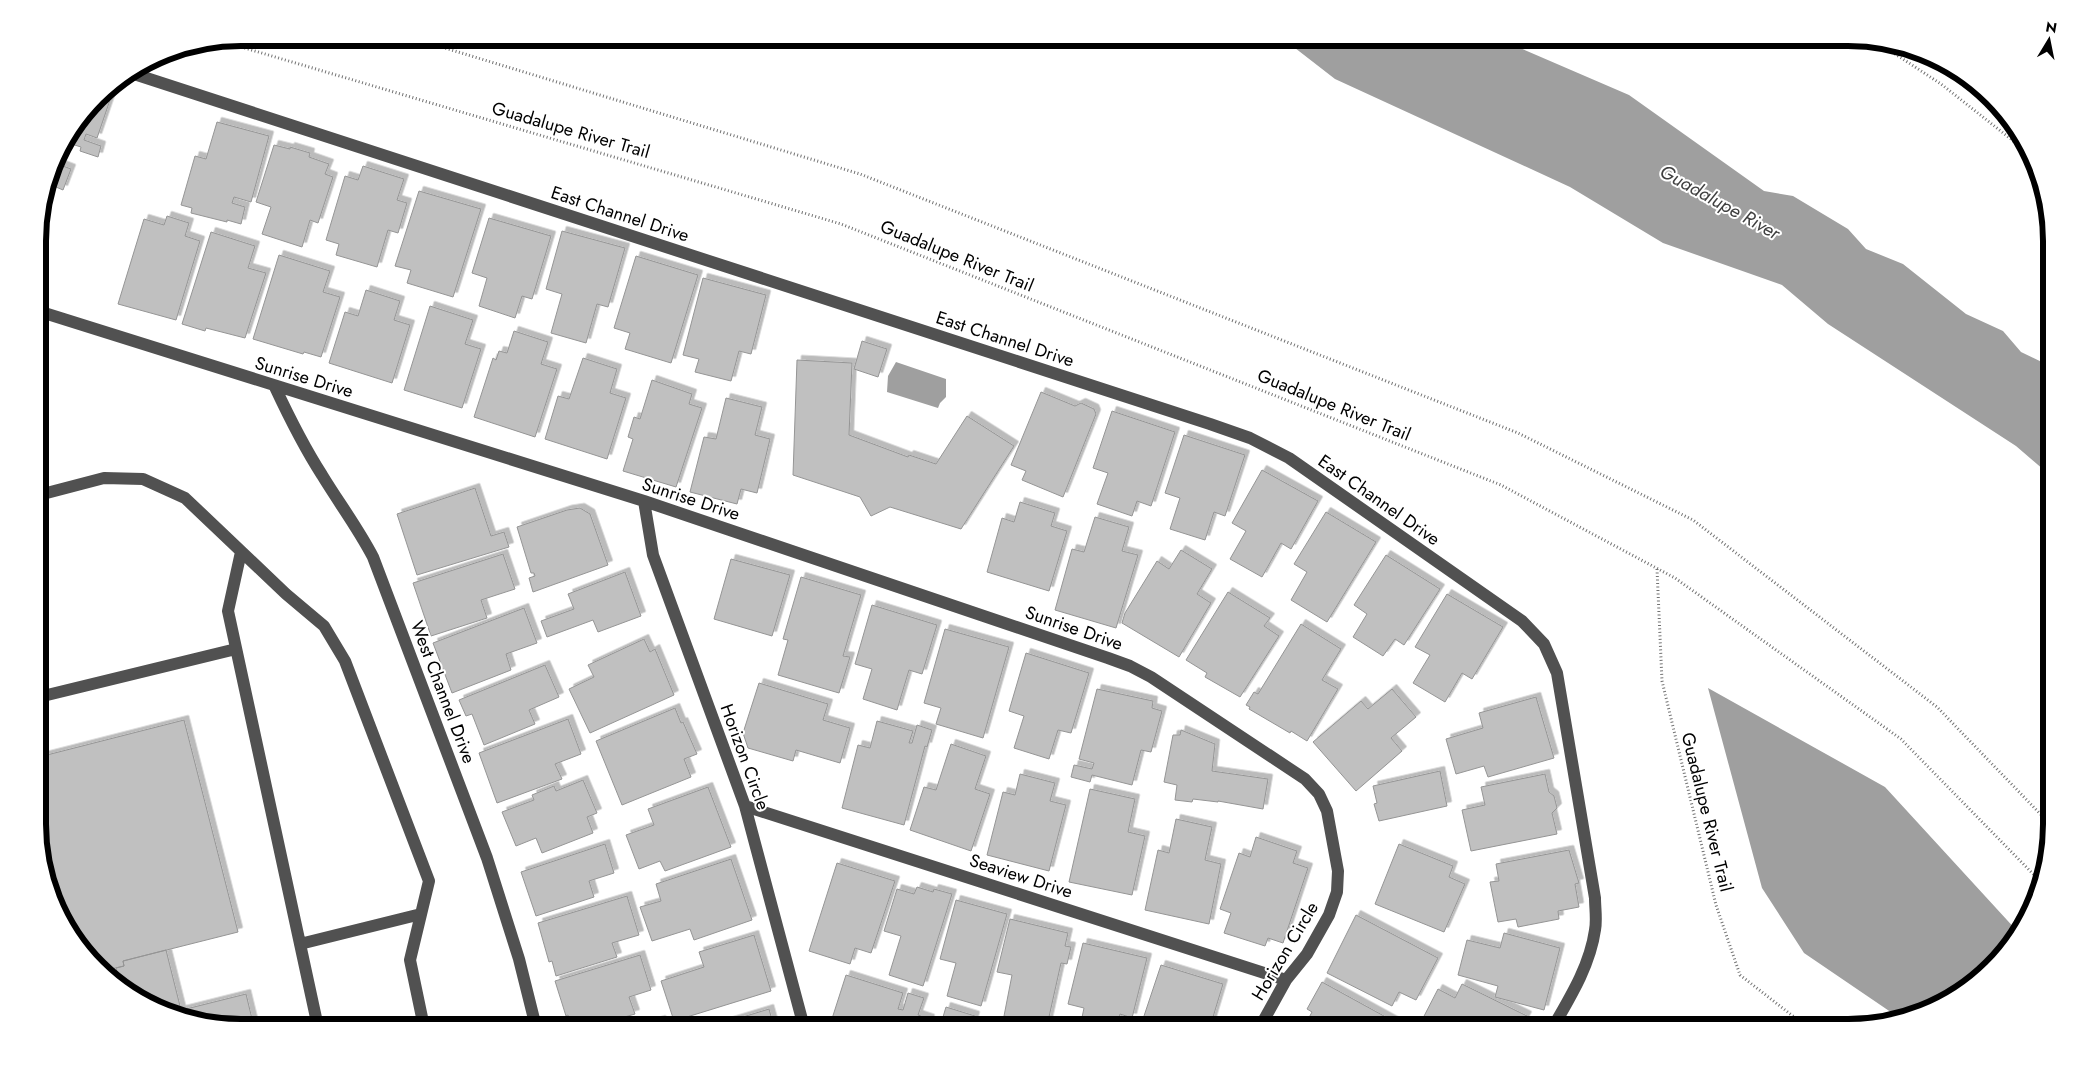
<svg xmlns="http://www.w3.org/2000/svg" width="2089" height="1065" viewBox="0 0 2089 1065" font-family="Jost,sans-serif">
	<defs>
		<filter id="shadow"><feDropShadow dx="4.5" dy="-4.5" stdDeviation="0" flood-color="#0004"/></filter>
	</defs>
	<rect width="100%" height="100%" fill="#fff"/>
	<path fill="#9f9f9f" d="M1266 38H1497L1629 95 1764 191 1793 196 1848 229 1866 249 1903 264 1966 314 2003 331 2021 352 2050 366 2051 476 2016 446 1828 324 1782 285 1663 243 1570 187 1335 79 1295 48Z
		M896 362 946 379V397L940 403 938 408 887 392 888 376Z
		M1708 688 1885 787 2018 932C2013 941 2008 951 2001 958 1978 984 1935 1012 1901 1019L1804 953 1762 888Z"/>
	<path fill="#c0c0c0" stroke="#959595" filter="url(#shadow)" d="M102 94 111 97 97 138 86 134 84 140 101 146 98 157 80 151 81 147 65 142Z
		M217 122 269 136 251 202 234 197 232 203 245 207 241 224 227 220V222L191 213 192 208 181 205 195 156 206 159Z
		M274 145 290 149V147L310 153 309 157 329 164 325 174 333 177 318 223 310 220 302 247 262 234 271 207 256 202Z
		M55 163 71 169 63 190 49 184Z
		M363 166 404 179 397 200 407 203 398 233 388 230 377 267 336 255 339 244 326 240 345 176 358 180Z
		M419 191 481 209 453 297 407 283 411 270 395 266Z
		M167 216 189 223 185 236 200 241 176 320 118 304 144 219 164 225Z
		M489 218 551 236 532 299 522 296 515 318 479 306 487 278 472 273Z
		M562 231 625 248 608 307 597 304 586 343 551 333 562 294 546 289Z
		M211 232 255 246 248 268 266 273 245 338 206 328 205 331 182 324Z
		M279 255 330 271 323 292 340 297 321 357 304 352 303 354 253 339Z
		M636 256 698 275 671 363 625 349 630 333 614 328Z
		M703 278 766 295 751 354 739 351 731 381 695 372 699 359 683 355Z
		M366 290 400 301 394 320 410 325 392 383 329 363 345 312 358 316Z
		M430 306 473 320 465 344 481 349 462 408 404 390Z
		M514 331 548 342 541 364 557 369 535 437 474 417 493 358 496 360 499 351 507 353Z
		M862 341 887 349 878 377 854 369Z
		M583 358 617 369 610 393 626 398 607 459 545 439 558 396 569 399Z
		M797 360 852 363 849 435 908 457 909 455 936 464 967 416 1014 446 961 529 890 507 871 516 860 497 793 475Z
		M652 380 692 394 689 404 702 408 676 487 623 471 633 439 628 437 634 417 640 419Z
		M1041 392 1075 406 1081 403 1094 409 1096 414 1063 497 1022 480 1026 471 1011 465Z
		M726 398 762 407 755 435 770 439 757 493 741 489 737 504 690 492 704 437 716 439Z
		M1112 411 1175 432 1151 506 1137 501 1132 516 1097 504 1108 473 1093 468Z
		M1184 435 1245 455 1225 516 1214 512 1205 540 1170 529 1180 498 1165 493Z
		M1262 470 1318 501 1291 549 1281 543 1262 577 1230 559 1246 531 1232 523Z
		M475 488 491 536 504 532 509 547 417 575 397 514Z
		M1020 502 1055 513 1051 526 1067 531 1049 591 987 572 1002 518 1014 522Z
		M580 508 590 514 608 565 533 592 529 578 535 576 534 573H531L517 527 567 510Z
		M1326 512 1376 542 1327 622 1291 600 1307 572 1294 564Z
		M1095 517 1129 527 1122 551 1138 555 1116 628 1055 610 1072 549 1084 552Z
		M1181 550 1212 569 1197 594 1211 603 1179 657 1122 623 1125 613 1157 561 1169 569Z
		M503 554 515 589 481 600 487 618 431 636 413 583Z
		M1386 555 1440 589 1404 645 1395 639 1383 656 1353 637 1367 614 1354 605Z
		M731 559 790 575 772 636 714 619Z
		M625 572 641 616 598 632 593 620 547 637 541 621 574 609 568 594Z
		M801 577 861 595 843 656 850 657 839 693 778 675 788 640 783 639Z
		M1228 592 1270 618 1264 626 1279 636 1240 697 1205 677 1207 673 1186 660Z
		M1447 594 1503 627 1472 679 1462 673 1445 702 1413 683 1430 655 1415 647Z
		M872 605 937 625 922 674 909 670 897 710 863 699 872 669 855 664Z
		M524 608 537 643 506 654 511 670 452 693 433 643Z
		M1301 624 1341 649 1322 680 1338 689 1307 741 1291 731 1290 733 1249 709 1250 707 1246 705 1254 692 1258 694Z
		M945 629 1009 647 983 738 936 724 941 708 924 703Z
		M644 639 650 652 655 649 674 695 590 733 569 689 594 677 588 665Z
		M1026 653 1089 673 1071 733 1058 730 1049 759 1014 748 1024 716 1009 711Z
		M545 665 559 697 529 710 535 724 484 745 472 714 466 716 459 700Z
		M759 683 828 704 823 720 850 728 840 763 796 750 793 761 748 748 743 733Z
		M1097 689 1153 701 1152 708 1162 711 1151 752 1141 750 1132 785 1092 775 1090 782 1071 777 1074 765 1092 769 1094 763 1079 759Z
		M1392 689 1416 717 1391 738 1402 751 1356 791 1313 742 1361 701 1368 709Z
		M1536 697 1554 758 1488 777 1484 766 1456 774 1446 739 1483 728 1479 713Z
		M675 708 681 723 683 722 697 754 684 759 691 777 622 805 596 741Z
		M568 719 581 754 555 764 562 779 497 803 479 753Z
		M184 720 238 932 123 961 124 966 107 970 79 948 53 902 39 851V757Z
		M877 721 913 731 909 743H912L917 725 932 730 927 747 925 746 904 825 842 808 858 745 870 748Z
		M1181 730 1215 744 1212 771 1268 779 1263 809 1218 801V802L1193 799 1192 802 1175 800 1177 785 1164 782 1173 735H1180Z
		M951 744 986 756 975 789 990 794 971 851 910 830 924 787 936 790Z
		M1440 771 1447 806 1379 821 1374 804 1377 803 1373 786Z
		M1020 774 1055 783 1050 801 1066 805 1049 871 987 855 1003 792 1015 795Z
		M1545 774 1549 792 1554 796 1557 808 1552 813 1557 834 1471 851 1462 810 1485 805 1481 787Z
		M583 780 597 813 587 817 593 833 542 853 536 838 516 846 502 812 534 800 532 795 554 786 556 791Z
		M708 787 731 847 665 871 660 861 639 869 626 835 654 825 648 809Z
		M1090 789 1135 799 1128 832 1145 836 1132 895 1069 882Z
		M1176 819 1212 827 1205 860 1221 864 1209 924 1145 910 1158 850 1169 853Z
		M1256 837 1297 851 1293 863 1308 868 1283 943 1268 938 1265 946 1224 933 1231 913 1220 909 1239 853 1250 857Z
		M605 844 614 873 589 881 594 897 536 916 521 872Z
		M1399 844 1453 866 1449 877 1465 884 1444 932 1375 904Z
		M1569 850 1579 883 1575 884 1579 907 1558 911 1559 919 1518 927 1516 919 1498 922 1490 882 1499 881 1496 864Z
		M731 859 752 920 694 940 690 929 652 941 640 907 661 901 656 884Z
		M837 863 895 881 871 953 855 948 850 964 809 951Z
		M917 887 933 892 934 889 952 894 923 986 889 975 901 936 884 931 897 889 914 894Z
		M627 896 639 935 612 943 617 957 556 976 552 961 549 962 538 923Z
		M956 900 1007 914 981 1006 947 996 956 963 940 959Z
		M1356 915 1438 958 1416 1000 1399 992 1392 1006 1327 973Z
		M1010 919 1068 933 1065 946 1071 947 1067 964 1061 963 1047 1026 1004 1016 1012 975 997 972Z
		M1504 933 1560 948 1544 1010 1495 997 1498 986 1458 975 1467 940 1500 948Z
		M754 935 771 991 674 1021 661 981 704 967 699 952Z
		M1083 943 1147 958 1132 1018 1120 1014 1117 1027H1080L1084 1008 1068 1004Z
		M166 950 181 1010 174 1012 151 1007 119 980 116 968 124 966 123 961Z
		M640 955 651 990 629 997 635 1014 590 1027H572L568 1015 566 1016 555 981Z
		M1161 965 1223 984 1210 1027H1158L1142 1022Z
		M846 975 903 993 898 1009 903 1010 908 993 924 998 918 1015 930 1019 927 1027H837L830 1025Z
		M1322 982 1404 1027H1304L1312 1012 1307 1009Z
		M1462 984 1527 1016 1521 1027H1432L1421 1022 1438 989 1455 998Z
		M246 994 254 1027 241 1028 174 1012Z
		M946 1007 975 1016 972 1027H940Z
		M769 1009 774 1027H710Z
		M661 1020 663 1027H638Z"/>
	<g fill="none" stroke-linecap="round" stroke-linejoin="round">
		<path stroke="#737373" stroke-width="3" stroke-dasharray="1 2.5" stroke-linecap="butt" d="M412 38 860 174 1518 433 1693 520 1937 707 2051 825
			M221 41 841 224 1501 485 1675 578 1901 739 2039 880
			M1883 46 1941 84 2026 151
			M1657 569 1662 681 1716 905 1740 975 1807 1027"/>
		<path stroke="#515151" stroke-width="12" d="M131 73 1210 424 1250 438 1289 458 1522 621 1544 644 1557 673 1595 898C1595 908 1597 920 1595 930 1590 965 1571 996 1553 1027
			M38 311 644 501 1108 658 1130 666 1151 677 1305 779 1319 794 1327 811 1338 871 1337 892 1329 915 1307 954 1286 980 1260 1027
			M275 387C289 417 304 447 322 475 339 503 358 528 373 557L487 858 519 959 536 1027
			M39 495 104 478 143 479 185 498 286 594 324 626 345 661 429 881 410 960 424 1027
			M644 501 653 555 745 806 804 1027
			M241 552 228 611 318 1027
			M39 697 236 649
			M745 806 1286 980
			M300 944 421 914"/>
	</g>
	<g text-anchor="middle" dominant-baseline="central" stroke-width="4" stroke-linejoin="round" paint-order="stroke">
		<g font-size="18" fill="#000" stroke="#fff">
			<text transform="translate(571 130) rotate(16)">Guadalupe River Trail</text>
			<text transform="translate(620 214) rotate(18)">East Channel Drive</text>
			<text transform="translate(957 256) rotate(22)">Guadalupe River Trail</text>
			<text transform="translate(1005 339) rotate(18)">East Channel Drive</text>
			<text transform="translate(304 377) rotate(17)">Sunrise Drive</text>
			<text transform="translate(1334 405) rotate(22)">Guadalupe River Trail</text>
			<text transform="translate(691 499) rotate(18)">Sunrise Drive</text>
			<text transform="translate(1379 500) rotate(35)">East Channel Drive</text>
			<text transform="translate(1074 628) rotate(19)">Sunrise Drive</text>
			<text transform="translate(443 692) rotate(69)">West Channel Drive</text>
			<text transform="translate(745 757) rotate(70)">Horizon Circle</text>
			<text transform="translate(1707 812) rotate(76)">Guadalupe River Trail</text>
			<text transform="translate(1021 876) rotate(18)">Seaview Drive</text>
			<text transform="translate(1285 951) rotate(-59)">Horizon Circle</text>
		</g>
		<g font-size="19" font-style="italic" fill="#404040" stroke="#fff">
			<text transform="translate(1720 202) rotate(29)">Guadalupe River</text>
		</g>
	</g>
	<path d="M0 0H2089V1065H0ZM241 46H1848A195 195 0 0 1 2043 241V824A195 195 0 0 1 1848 1019H241A195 195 0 0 1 46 824V241A195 195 0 0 1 241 46Z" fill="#fff" fill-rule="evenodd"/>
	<path fill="none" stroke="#000" stroke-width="6" d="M241 46H1848A195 195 0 0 1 2043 241V824A195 195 0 0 1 1848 1019H241A195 195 0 0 1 46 824V241A195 195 0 0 1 241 46Z"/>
	<g transform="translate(2049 40) rotate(10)" stroke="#ffffff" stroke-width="4" paint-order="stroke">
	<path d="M0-4L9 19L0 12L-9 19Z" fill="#000000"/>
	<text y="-8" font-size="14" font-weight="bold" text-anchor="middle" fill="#000000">N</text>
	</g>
</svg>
